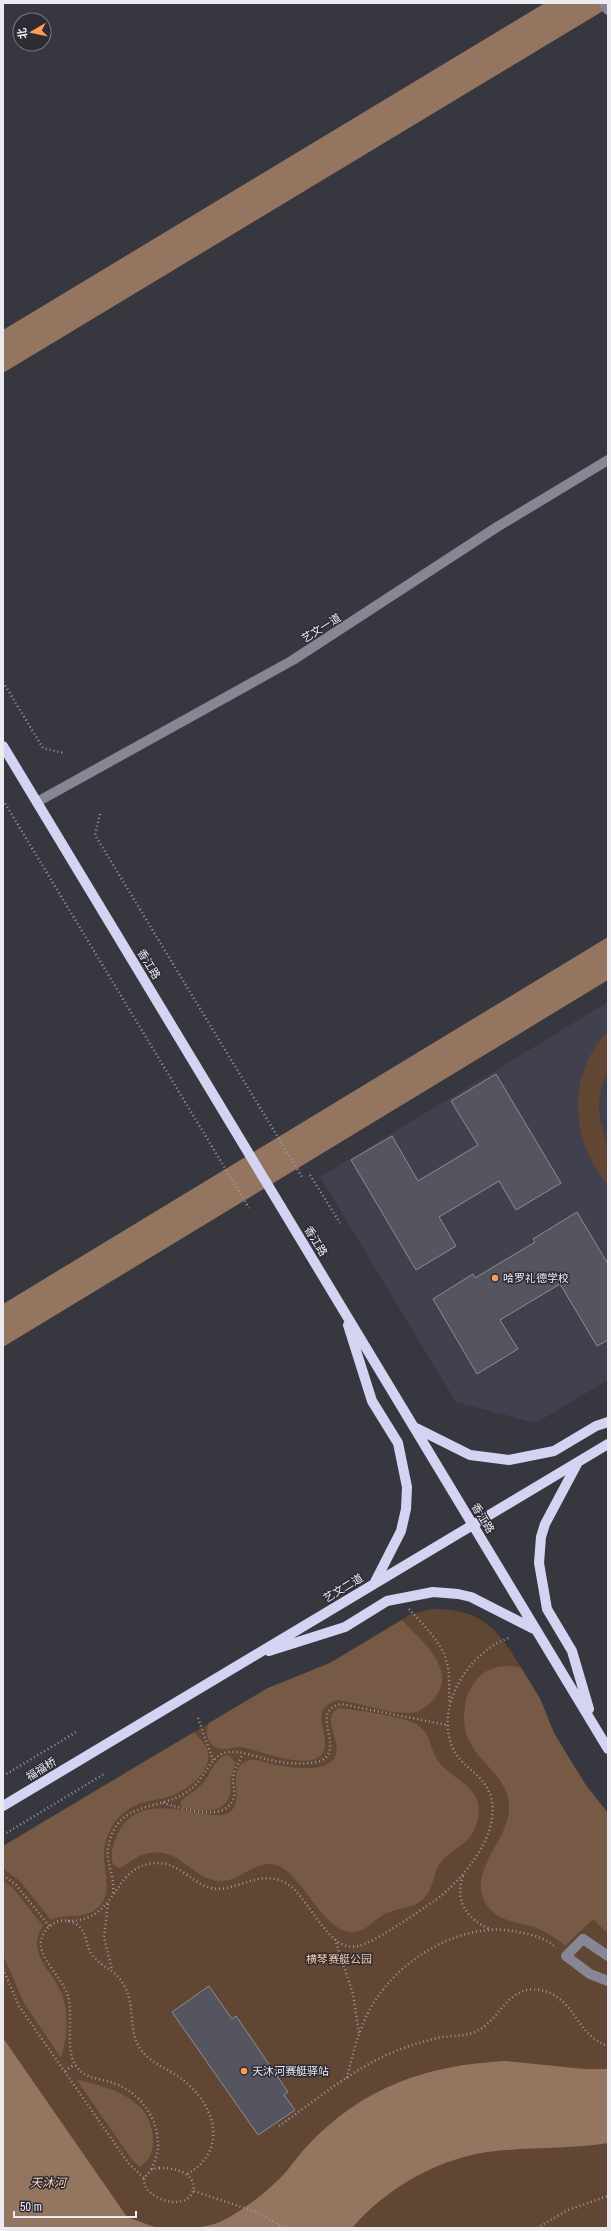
<svg xmlns="http://www.w3.org/2000/svg" width="611" height="2231" viewBox="0 0 611 2231" font-family="'Archivo Narrow','Noto Sans SC',sans-serif">
	<rect width="100%" height="100%" fill="#373740"/>
	<path fill="#40404e" d="M608 1002V1380L536 1423 456 1402 320 1177Z"/>
	<path fill="#604633" d="M608 1031V1069L601 1090 599 1105 600 1120 608 1147V1185C570 1141 566 1074 608 1031Z
		M432 1609C480 1609 496 1626 520 1666 527 1677 535 1688 541 1700 546 1711 549 1723 555 1734 570 1762 588 1788 608 1813V2228H3V1846L268 1688 330 1663 411 1614Z"/>
	<path fill="#775a45" d="M402 1620C420 1640 459 1669 434 1699 428 1706 418 1714 408 1713 387 1713 360 1703 338 1700 302 1710 338 1741 320 1756 303 1770 258 1749 239 1747 233 1747 227 1750 221 1749 208 1747 204 1734 209 1723L268 1688 330 1663Z
		M513 1666 521 1668 540 1699 554 1733 586 1786 608 1813V1934L593 1919 565 1946C557 1938 547 1933 537 1928 518 1921 498 1923 486 1904 467 1872 507 1842 509 1810 511 1769 462 1761 464 1715 465 1705 466 1694 472 1686 481 1670 496 1665 513 1666Z
		M339 1708C356 1710 403 1716 416 1724 430 1732 429 1745 436 1757 447 1780 488 1785 477 1822 471 1846 454 1846 441 1862 434 1871 434 1883 428 1893 417 1911 398 1906 383 1915 374 1920 368 1929 358 1931 327 1940 306 1880 281 1867 257 1855 242 1883 219 1881 190 1879 178 1842 142 1855 134 1858 127 1865 119 1868L113 1865C110 1854 113 1843 118 1833 135 1800 171 1808 202 1813 208 1814 216 1816 223 1815 252 1808 220 1765 251 1760 258 1759 265 1763 272 1764 286 1767 323 1773 333 1760 346 1744 318 1719 339 1708Z
		M194 1732C199 1738 206 1743 208 1752 212 1772 187 1790 171 1796 160 1800 147 1800 136 1805 128 1809 120 1815 115 1822 107 1833 103 1847 104 1860 106 1879 113 1900 92 1912 78 1919 64 1913 51 1920L20 1881 3 1869V1846Z
		M226 1755 230 1756 235 1762C235 1768 232 1771 231 1777 230 1784 232 1791 229 1798 221 1815 195 1812 181 1806L180 1802C187 1795 196 1791 202 1784 210 1775 214 1759 226 1755Z
		M3 1881 13 1888 43 1926C24 1952 55 1973 63 1997 69 2017 67 2039 61 2058L24 2003 3 1955Z
		M76 2079C109 2088 150 2096 153 2138 153 2152 151 2159 140 2167L133 2161Z"/>
	<path fill="#947660" d="M545 3H608V8L3 373V330Z
		M608 937V980L3 1347V1304Z
		M3 2038 127 2217 157 2228H3Z
		M505 2061 584 2069H608V2143C571 2149 533 2147 496 2151 442 2156 387 2187 352 2228H196C204 2226 213 2225 220 2222 243 2211 267 2192 285 2173 293 2164 299 2154 308 2145 363 2087 427 2065 505 2061Z"/>
	<path fill="#54555e" stroke="#8c8c97" d="M496 1074 561 1183 516 1210 499 1181 439 1217 456 1246 416 1270 351 1160 392 1136 418 1181 478 1145 451 1101Z
		M577 1212 608 1264V1340L597 1346 560 1284 500 1320 518 1349 477 1374 433 1299 473 1274 475 1278 535 1242 533 1239Z
		M209 1986 232 2019 236 2016 260 2051 288 2092 284 2095 295 2110 258 2135 172 2012Z"/>
	<g fill="none" stroke-linecap="round" stroke-linejoin="round">
		<path stroke="#9999a0" stroke-width="2.5" stroke-dasharray="1 3" stroke-linecap="butt" d="M3 682 43 748 63 753
			M3 800 249 1208
			M100 814 95 835 302 1177
			M310 1175 340 1223
			M409 1609C423 1625 442 1642 447 1663 450 1675 449 1689 449 1701
			M198 1718 213 1760
			M3 1776 78 1731
			M163 1803C182 1808 229 1825 234 1795 235 1790 233 1785 233 1780 233 1771 239 1762 243 1754
			M3 1835 104 1774
			M3 1875 16 1885 49 1926
			M463 1876C454 1900 467 1920 490 1929
			M113 1893C115 1877 106 1863 108 1848 117 1797 162 1813 191 1789 205 1778 211 1753 229 1752 242 1751 257 1757 270 1760 287 1764 305 1765 321 1761 346 1748 308 1711 341 1704L447 1725
			M108 1904 104 1937 112 1970
			M68 1921C120 1921 111 1865 156 1863 179 1862 191 1883 211 1888 234 1893 255 1872 279 1880 292 1884 299 1895 307 1905 316 1917 327 1935 340 1943 345 1946 352 1948 358 1946 372 1944 420 1911 434 1901 464 1880 510 1824 486 1786 476 1770 460 1766 452 1746 435 1705 470 1651 509 1638
			M335 1939 353 1994 359 2033
			M3 1969 19 2006 129 2164 144 2178
			M65 2071 75 2064
			M347 2078C353 2053 359 2027 373 2004 402 1956 467 1918 523 1933 535 1935 548 1940 556 1948
			M279 2126C318 2099 357 2065 401 2049 415 2044 428 2040 442 2037 453 2036 465 2036 475 2032 500 2022 507 1984 540 1990 576 1997 575 2035 608 2046
			M159 2168C213 2167 197 2218 157 2197 148 2192 144 2188 144 2178L152 2169Z
			M152 2169C154 2162 158 2154 158 2147 159 2119 141 2094 116 2084 101 2078 86 2080 76 2066 64 2049 74 2016 68 1996 63 1979 41 1960 41 1945 40 1935 48 1926 56 1922 61 1920 67 1920 72 1922 89 1929 84 1945 93 1956 104 1969 116 1969 125 1987 135 2005 128 2028 139 2047 150 2064 168 2068 183 2080 216 2106 229 2151 186 2175
			M194 2191 256 2212 285 2228
			M537 2228 568 2210 608 2196"/>
		<path stroke="#868695" stroke-width="10" d="M604 3 608 10
			M37 802 293 660 497 527 608 460
			M608 1956 583 1939 566 1956 590 1974 608 1981"/>
		<path stroke="#d4d4f2" stroke-width="10" d="M3 746 608 1749
			M348 1325 372 1401 398 1443 407 1487 406 1509 401 1531 375 1582
			M416 1428 470 1455 509 1460 554 1451 596 1426 608 1422
			M577 1464 545 1524 541 1537 539 1563 547 1609 572 1651 589 1709
			M269 1651 345 1627 387 1601 433 1592 458 1594 471 1597 536 1630
			M3 1806 608 1444"/>
	</g>
	<g fill="#fc9e52" stroke="#2d2c35" stroke-width="1.5">
		<circle cx="495" cy="1278" r="4"/>
		<circle cx="244" cy="2071" r="4"/>
	</g>
	<g text-anchor="middle" dominant-baseline="central" stroke-width="3" stroke-linejoin="round" paint-order="stroke">
		<g font-size="11" fill="#ebebf1" stroke="#2d2c35">
			<text transform="translate(321 628) rotate(-32)">艺文一道</text>
			<text transform="translate(149 964) rotate(59)">香江路</text>
			<text transform="translate(316 1241) rotate(59)">香江路</text>
			<text transform="translate(483 1518) rotate(59)">香江路</text>
			<text transform="translate(343 1588) rotate(-31)">艺文二道</text>
			<text transform="translate(41 1769) rotate(-31)">福福桥</text>
		</g>
		<g font-size="11" fill="#ebebf1" stroke="#2d2c35" text-anchor="start">
			<text x="503" y="1278">哈罗礼德学校</text>
			<text x="252" y="2071">天沐河赛艇驿站</text>
		</g>
		<g font-size="11" fill="#fdc7a1" stroke="#2d2c35">
			<text x="339" y="1959">横琴赛艇公园</text>
		</g>
		<g font-size="12" font-style="italic" fill="#fdd2b3" stroke="#2d2c35">
			<text x="48" y="2183">天沐河</text>
		</g>
	</g>
	<rect width="611" height="2231" fill="none" stroke="#ebebf1" stroke-width="8"/>
	<g transform="translate(32 32) rotate(261)"><circle r="19" fill="#2d2c35" stroke="#797880"/>
	<path d="M0-3L7 15L0 10L-7 15Z" fill="#fc9e52"/>
	<text y="-6" font-size="11" font-weight="bold" text-anchor="middle" fill="#ebebf1">北</text>
	</g>
	<path d="M14 2211v6h122v-6" fill="none" stroke="#ebebf1" stroke-width="2"/>
	<text x="20" y="2211" font-size="12" fill="#ebebf1" stroke="#2d2c35" stroke-width="3" paint-order="stroke">50 m</text>
</svg>
